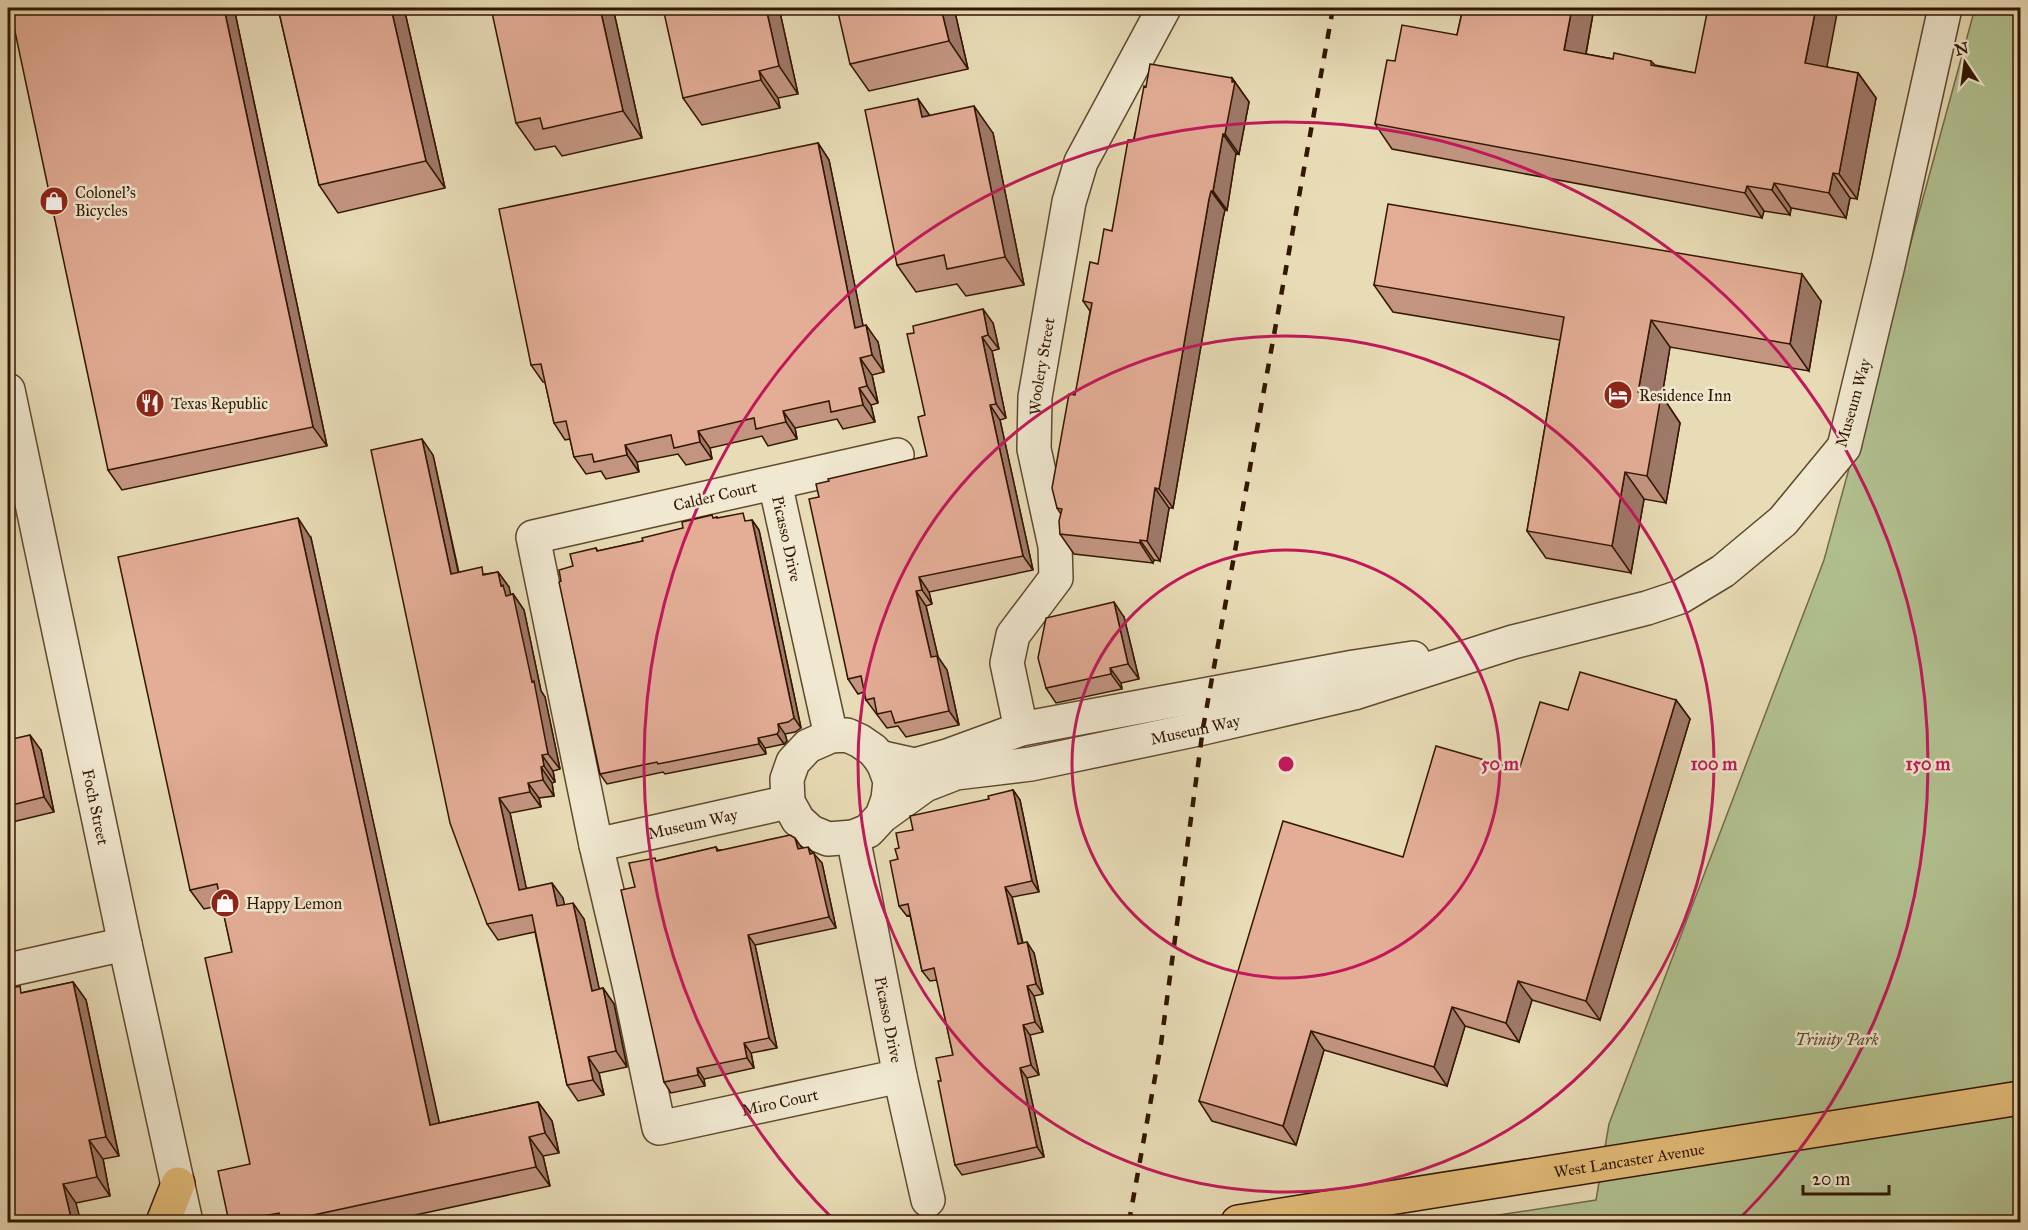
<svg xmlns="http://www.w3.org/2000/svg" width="2028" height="1230" viewBox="0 0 2028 1230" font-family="'IM FELL Great Primer',serif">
	<rect width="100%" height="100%" fill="#e8dcb6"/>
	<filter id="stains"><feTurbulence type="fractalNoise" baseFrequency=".00333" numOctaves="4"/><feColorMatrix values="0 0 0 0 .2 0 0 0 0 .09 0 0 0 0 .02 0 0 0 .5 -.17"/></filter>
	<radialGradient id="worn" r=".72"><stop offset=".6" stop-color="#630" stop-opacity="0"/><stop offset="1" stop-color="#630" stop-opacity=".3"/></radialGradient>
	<path fill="#b2c291" stroke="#726c48" stroke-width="1.5" d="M1975 8H2020V1222H1454L1596 1200 1609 1124 1824 560Z"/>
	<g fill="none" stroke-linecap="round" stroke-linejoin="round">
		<g stroke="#60482e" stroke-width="36">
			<g id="minor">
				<path id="s1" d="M8 390 125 944 186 1222"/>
				<path id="s2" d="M897 455 533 537 596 845 629 984 659 1128 900 1076"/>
				<path id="s3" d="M775 483 831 736"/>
				<path id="s4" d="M1021 729 1007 663 1013 635 1056 578 1055 546 1034 449 1035 397 1069 202 1081 162 1164 8"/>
				<path d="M879 757 915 765 950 755 1021 729 1354 667 1413 658"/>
				<path id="s5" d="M882 816 888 799 890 781 884 765 879 757 873 750 860 741 847 735 831 736 808 746 793 762 787 779 788 802 798 820 811 832 828 839 853 837 868 831 882 816 925 785 956 773 1031 764 1203 728 1354 693 1513 642 1647 608 1680 597 1723 571 1783 521 1844 447 1888 265 1945 8"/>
				<path id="s6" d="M853 837 900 1076 928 1200"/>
				<path id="s7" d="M596 845 788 802"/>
				<path d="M8 970 125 944"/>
			</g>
		</g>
		<g stroke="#321600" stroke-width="36">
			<g id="major">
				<path d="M163 1222 178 1184"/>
				<path id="s8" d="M1238 1222 2020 1098"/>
			</g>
		</g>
		<use href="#minor" stroke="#f0e8d0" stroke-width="33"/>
		<use href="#major" stroke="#e4be7b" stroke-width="33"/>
		<path stroke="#321600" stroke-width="4.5" stroke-dasharray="10 10" stroke-linecap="butt" d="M1129 1222 1161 1044 1203 728 1333 8"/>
	</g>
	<path fill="#c39581" stroke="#321600" stroke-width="1.5" d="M234 8 327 446 122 490 108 470Z
		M278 8H404L445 188 338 213 319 185Z
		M613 8 642 138 562 156 555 146 535 150 516 123Z
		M779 8 798 94 778 98 780 108 702 125 683 98Z
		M954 8 968 69 869 91 850 64Z
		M1463 8H1594L1586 54 1613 59 1651 61 1655 65 1695 73 1827 67 1858 73 1876 98 1857 199 1850 198 1846 218 1791 208 1790 215 1764 211 1762 218 1392 149 1375 124 1395 61 1457 35Z
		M1232 78 1249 102 1239 154 1236 153 1227 210H1225L1223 218 1173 508H1169L1160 561 1154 560 1153 563 1074 554 1060 534 1061 514 1057 508 1090 311 1083 301 1112 231 1146 87Z
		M918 99 930 116 993 133 1024 285 966 296 957 284 916 292 897 265Z
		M818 143 829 160 863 326 878 342 884 372 872 375 878 403 871 405 875 422 843 429 837 419 795 428 797 439 768 446 762 436 710 448 712 459 686 465 678 454 637 462 639 472 606 479 601 471 586 474 574 457 570 439 565 440 554 423 545 382H543L531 365Z
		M1374 285 1821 301 1809 371 1670 347 1662 396 1680 423 1666 503 1644 499 1631 573 1546 558 1527 531 1560 340 1393 312Z
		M993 323 999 349 992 351 1006 418 1000 420 1033 570 929 592 932 604 926 606 938 657 947 670 959 725 906 737 898 726 887 728 866 700 864 692 858 694 848 679 819 497 829 481 927 456 925 415 914 333Z
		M433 455 459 573 486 574 498 572 509 587 510 595 513 594 524 610 541 691 545 697 560 769 553 771 555 782 552 783 554 796 539 798 541 807 510 813 526 888 563 898 564 905 584 919 599 989 603 988 614 1004 627 1067 599 1073 604 1095 578 1101 567 1085 535 932 498 940 487 924Z
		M717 517 718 518 748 521 752 520 759 530 801 728 795 732 785 734 787 741 784 744 765 748 766 754 665 774 663 772 607 784 600 774 561 581 573 566 596 548 598 551 643 541Z
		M311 538 439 1123 538 1102 552 1121 559 1153 543 1156 550 1186 383 1222H229L250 1164 232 952 222 905 204 909 190 890Z
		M1124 617 1139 679 1121 683 1122 689 1056 703 1046 688Z
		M1676 700 1690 719 1600 1020 1532 1000 1519 1042 1465 1026 1447 1086 1324 1050 1296 1145 1212 1121 1199 1101 1403 857 1519 770 1568 710Z
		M8 740 41 750 54 812 8 823Z
		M1013 790 1020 800 1039 892 1012 897 1023 943 1034 953 1043 994 1034 996 1043 1032 1030 1035 1039 1075 1027 1078 1044 1157 962 1175 955 1165 941 1081 953 1055 937 980 930 981 922 971 910 915 907 916 899 906 898 859 899 848 913 830 989 799Z
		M716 847 718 850 802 848 813 853 822 863 836 928 755 945 777 1048 751 1053 754 1068 704 1079 705 1086 671 1093 664 1082 635 887 657 861Z
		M73 982 86 1000 119 1156 103 1159 110 1196 76 1203 8 1222 24 992Z"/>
	<path fill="#9f7969" stroke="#321600" stroke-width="1.5" d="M224 8H234L327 446 313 427Z
		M391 8H404L445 188 426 161Z
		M600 8H613L642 138 623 111Z
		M766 8H779L798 94 779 66Z
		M941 8H954L968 69 949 41Z
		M1572 8H1594L1582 75 1564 50Z
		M1816 8H1838L1823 88 1805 63Z
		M759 71 778 98 780 108 761 80Z
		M1858 73 1876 98 1857 199 1839 174Z
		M1232 78 1249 102 1239 154 1225 134Z
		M918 99 937 126 922 117Z
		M974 106 993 133 1024 285 1005 257Z
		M1223 134 1236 153 1227 210 1213 191Z
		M818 143 829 160 867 345 855 328Z
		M1833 173 1850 198 1846 218 1829 193Z
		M1774 183 1791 208 1790 215 1772 190Z
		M1747 186 1764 211 1762 218 1745 193Z
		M1211 191 1225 210 1223 218 1173 508 1159 489 1209 199Z
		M1802 274 1821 301 1809 371 1790 344Z
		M983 309 993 323 999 349 988 335Z
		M1651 320 1670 347 1662 396 1680 423 1666 503 1647 476 1638 392Z
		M866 325 878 342 884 372 872 355Z
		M982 337 992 351 1006 418 996 404Z
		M860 358 872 375 878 403 867 386Z
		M859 388 871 405 875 422 863 405Z
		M990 405 1000 420 1033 570 1023 556Z
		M783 411 795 428 797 439 786 422Z
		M698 431 710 448 712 459 700 442Z
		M422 439 433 455 462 590 451 574Z
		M625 445 637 462 639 472 627 455Z
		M1625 472 1644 499 1631 573 1612 546Z
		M1155 488 1169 508 1160 561 1147 541Z
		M298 518 311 538 444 1144 430 1125Z
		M752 520 759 530 801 728 794 718Z
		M1140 540 1154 560 1153 563 1140 543Z
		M498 572 509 587 511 596 513 594 524 610 541 691 545 697 560 769 548 754 532 682 506 596 501 586Z
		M919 577 929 592 932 604 922 590Z
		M916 591 926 606 938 657 947 670 959 725 949 711 931 657Z
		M1114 602 1124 617 1139 679 1128 664Z
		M1110 668 1121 683 1122 689 1111 674Z
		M1676 700 1690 719 1600 1020 1586 1001Z
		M778 724 785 734 787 741 784 744 777 734Z
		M30 735 41 750 54 812 44 797Z
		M758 738 765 748 766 754 759 744Z
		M542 755 553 771 555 782 544 766Z
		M541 767 552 783 554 796 543 780Z
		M528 783 539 798 541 807 530 792Z
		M1013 790 1020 800 1039 892 1032 881Z
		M499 798 510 813 530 905 519 890Z
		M795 838 802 848 798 849Z
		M808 847 822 863 836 928 829 917Z
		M552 883 563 898 568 922 557 906Z
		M1005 887 1012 897 1025 954 1018 944Z
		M573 903 584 919 603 1006 592 991Z
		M748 935 755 945 777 1048 769 1038Z
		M1027 942 1034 953 1043 994 1036 984Z
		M1518 981 1532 1000 1519 1042 1506 1023Z
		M73 982 86 1000 119 1156 106 1137Z
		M1027 986 1034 996 1043 1032 1035 1022Z
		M603 988 614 1004 627 1067 616 1051Z
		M1452 1007 1465 1026 1447 1086 1434 1067Z
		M1023 1025 1030 1035 1039 1075 1031 1065Z
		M1311 1031 1324 1050 1296 1145 1283 1126Z
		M744 1043 751 1053 754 1068 747 1058Z
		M588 1057 599 1073 604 1095 593 1080Z
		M697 1068 704 1079 705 1086 698 1075Z
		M1020 1068 1027 1078 1044 1157 1037 1147Z
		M538 1102 552 1121 559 1153 545 1133Z
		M529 1137 543 1156 550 1186 536 1167Z
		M89 1140 103 1159 110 1196 97 1177Z
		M63 1184 76 1203 81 1222H72Z"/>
	<path fill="#e3ad96" stroke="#321600" stroke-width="1.5" d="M10 8H224L313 427 108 470Z
		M278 8H391L426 161 319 185Z
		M491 8H600L623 111 543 129 540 118 516 123Z
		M663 8H766L779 66 759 71 761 80 683 98Z
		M837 8H941L949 41 850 64Z
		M1463 8H1572L1564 50 1613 59 1614 53 1651 61V65L1695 73 1708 8H1816L1805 63 1858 73 1839 174 1833 173 1829 193 1774 183 1772 190 1747 186 1745 193 1375 124 1387 60 1395 61 1402 25 1457 35Z
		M1150 64 1232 78V82H1235L1225 134H1223L1213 191H1211L1209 199 1159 489 1155 488 1147 541 1140 540V543L1060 534 1059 521 1062 509 1057 508 1052 488 1069 394 1075 395 1092 303 1083 301 1090 262 1098 264 1104 229 1112 231 1128 140H1134L1144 86 1146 87Z
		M918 99 922 117 974 106 1005 257 947 269 944 255 897 265 865 110Z
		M818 143 855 328 866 325 872 355 860 358 867 386 859 388 863 405 831 412 829 401 783 411 786 422 756 429 754 418 698 431 700 442 674 448 671 435 625 445 627 455 594 462 592 454 574 457 566 421 554 423 541 364 531 365 499 209Z
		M1388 204 1802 274 1790 344 1651 320 1638 392 1661 396 1647 476 1625 472 1612 546 1527 531 1564 317 1374 285Z
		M983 309 988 335 982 337 996 404 990 405 1023 556 919 577 922 590 916 591 931 657 937 656 949 711 895 723 891 711 877 714 874 698 866 700 861 676 848 679 809 499 819 497 816 484 829 481 828 479 927 456 918 417 925 415 907 334 914 333 913 326Z
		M422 439 451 574 482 567 483 575 498 572 501 586 503 585 506 596 513 594 532 682 534 681 548 754 542 755 544 766 541 767 543 780 528 783 530 792 499 798 519 890 552 883 557 906 573 903 592 991 603 988 616 1051 588 1057 593 1080 567 1085 532 915 487 924 450 823 371 450Z
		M743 513 745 521 752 520 794 718 788 722 778 724 779 731 777 734 758 738 759 744 658 764 657 762 600 774 559 582 561 581 559 570 573 566 570 554 596 548 597 551 643 541 642 538 683 528 682 522 712 515 713 518 717 517V518Z
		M298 518 430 1125 538 1102 545 1133 529 1137 536 1167 281 1222 279 1213 229 1222 218 1171 250 1164 205 958 232 952 217 884 190 890 118 557Z
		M1114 602 1128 664 1110 668 1111 674 1046 688 1038 658 1046 618Z
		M1580 672 1676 700 1586 1001 1518 981 1506 1023 1452 1007 1434 1067 1311 1031 1283 1126 1199 1101 1283 821 1403 857 1436 746 1519 770 1540 702 1568 710Z
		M30 735 44 797 8 806V740Z
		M1013 790 1032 881 1005 887 1018 944 1027 942 1036 984 1027 986 1035 1022 1023 1025 1031 1065 1020 1068 1037 1147 955 1165 938 1081H941L936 1058 953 1055 934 968 922 971 908 904 899 906 890 861 898 859 895 849 899 848 896 833 913 830 910 816 989 799 988 796Z
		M790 835 795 838 798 849 808 847 810 854 814 853 829 917 748 935 769 1038 744 1043 747 1058 697 1068 698 1075 664 1082 621 890 635 887 629 863 655 858 656 861 716 847 717 851Z
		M73 982 106 1137 89 1140 97 1177 63 1184 72 1222H8V989L20 986 21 993Z"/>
	<g fill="none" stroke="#c2185b" stroke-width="3">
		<circle cx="1286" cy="764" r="214"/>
		<circle cx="1286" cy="764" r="428"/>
		<path d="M836 1222A642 642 0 1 1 1736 1222"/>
	</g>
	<defs>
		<g id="shop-disc" transform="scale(1.5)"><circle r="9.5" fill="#8f2418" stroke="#f0e8d0"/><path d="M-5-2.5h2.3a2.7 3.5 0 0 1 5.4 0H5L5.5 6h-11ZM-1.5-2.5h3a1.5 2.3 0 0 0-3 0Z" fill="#fff"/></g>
		<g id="hotel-disc" transform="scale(1.5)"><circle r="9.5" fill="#8f2418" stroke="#f0e8d0"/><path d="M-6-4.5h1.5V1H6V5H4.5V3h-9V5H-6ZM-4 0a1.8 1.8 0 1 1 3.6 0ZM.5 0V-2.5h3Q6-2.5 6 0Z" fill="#fff"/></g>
		<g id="restaurant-disc" transform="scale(1.5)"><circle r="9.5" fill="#8f2418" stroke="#f0e8d0"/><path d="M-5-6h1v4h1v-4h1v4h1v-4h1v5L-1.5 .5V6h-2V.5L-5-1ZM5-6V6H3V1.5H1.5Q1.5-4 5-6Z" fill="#fff"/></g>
	</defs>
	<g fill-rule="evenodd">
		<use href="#shop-disc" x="54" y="201"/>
		<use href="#hotel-disc" x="1618" y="395"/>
		<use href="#restaurant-disc" x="150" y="403"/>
		<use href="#shop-disc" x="225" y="903"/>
	</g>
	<g text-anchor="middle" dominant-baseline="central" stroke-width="5" stroke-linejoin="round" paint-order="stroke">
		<g font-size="16" fill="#321600" stroke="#f0e8d0" text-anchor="start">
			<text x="75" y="192">Colonel's<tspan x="75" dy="18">Bicycles</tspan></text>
			<text x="1639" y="395">Residence Inn</text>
			<text x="171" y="403">Texas Republic</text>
			<text x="246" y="903">Happy Lemon</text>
		</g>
		<g font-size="16" fill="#321600" stroke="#f0e8d0">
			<text stroke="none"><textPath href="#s4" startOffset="382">Woolery Street</textPath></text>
			<text transform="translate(1853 403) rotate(-74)">Museum Way</text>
			<text transform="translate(715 496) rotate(-13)">Calder Court</text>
			<text stroke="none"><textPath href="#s3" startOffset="57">Picasso Drive</textPath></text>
			<text stroke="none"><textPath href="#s5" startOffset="654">Museum Way</textPath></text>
			<text stroke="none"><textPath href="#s1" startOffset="426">Foch Street</textPath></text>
			<text stroke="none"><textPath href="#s7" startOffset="99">Museum Way</textPath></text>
			<text stroke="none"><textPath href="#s6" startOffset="186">Picasso Drive</textPath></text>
			<text stroke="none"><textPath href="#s2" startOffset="1101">Miro Court</textPath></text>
			<text stroke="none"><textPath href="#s8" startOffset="396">West Lancaster Avenue</textPath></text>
		</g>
		<g font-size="16" font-style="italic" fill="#584a2c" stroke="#f0e8d0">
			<text x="1837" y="1039">Trinity Park</text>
		</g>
	</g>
	<circle cx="1286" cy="764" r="9" fill="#c2185b" stroke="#f0e8d0" stroke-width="3"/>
	<g font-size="18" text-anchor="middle" font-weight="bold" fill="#c2185b" stroke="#f0e8d0" stroke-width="5" stroke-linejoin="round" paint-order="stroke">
		<text x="1500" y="770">50 m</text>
		<text x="1714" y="770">100 m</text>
		<text x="1928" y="770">150 m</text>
	</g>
	<rect width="2028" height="1230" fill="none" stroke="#e8dcb6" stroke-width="30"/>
	<rect x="9" y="9" width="2010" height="1212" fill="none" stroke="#321600" stroke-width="3"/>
	<rect x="15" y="15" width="1998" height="1200" fill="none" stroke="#321600" stroke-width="1.5"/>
	<g transform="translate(1965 63) rotate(347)" stroke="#f0e8d0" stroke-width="4.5" paint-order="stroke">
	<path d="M0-4.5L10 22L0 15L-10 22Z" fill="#321600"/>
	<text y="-9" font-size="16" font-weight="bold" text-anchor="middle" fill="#321600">N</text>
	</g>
	<path d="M1803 1185v9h86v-9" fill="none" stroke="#321600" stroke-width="3"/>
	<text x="1812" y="1185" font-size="18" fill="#321600" stroke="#f0e8d0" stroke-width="4.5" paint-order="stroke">20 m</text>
	<rect width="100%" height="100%" filter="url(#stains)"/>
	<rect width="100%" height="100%" fill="url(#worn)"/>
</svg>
